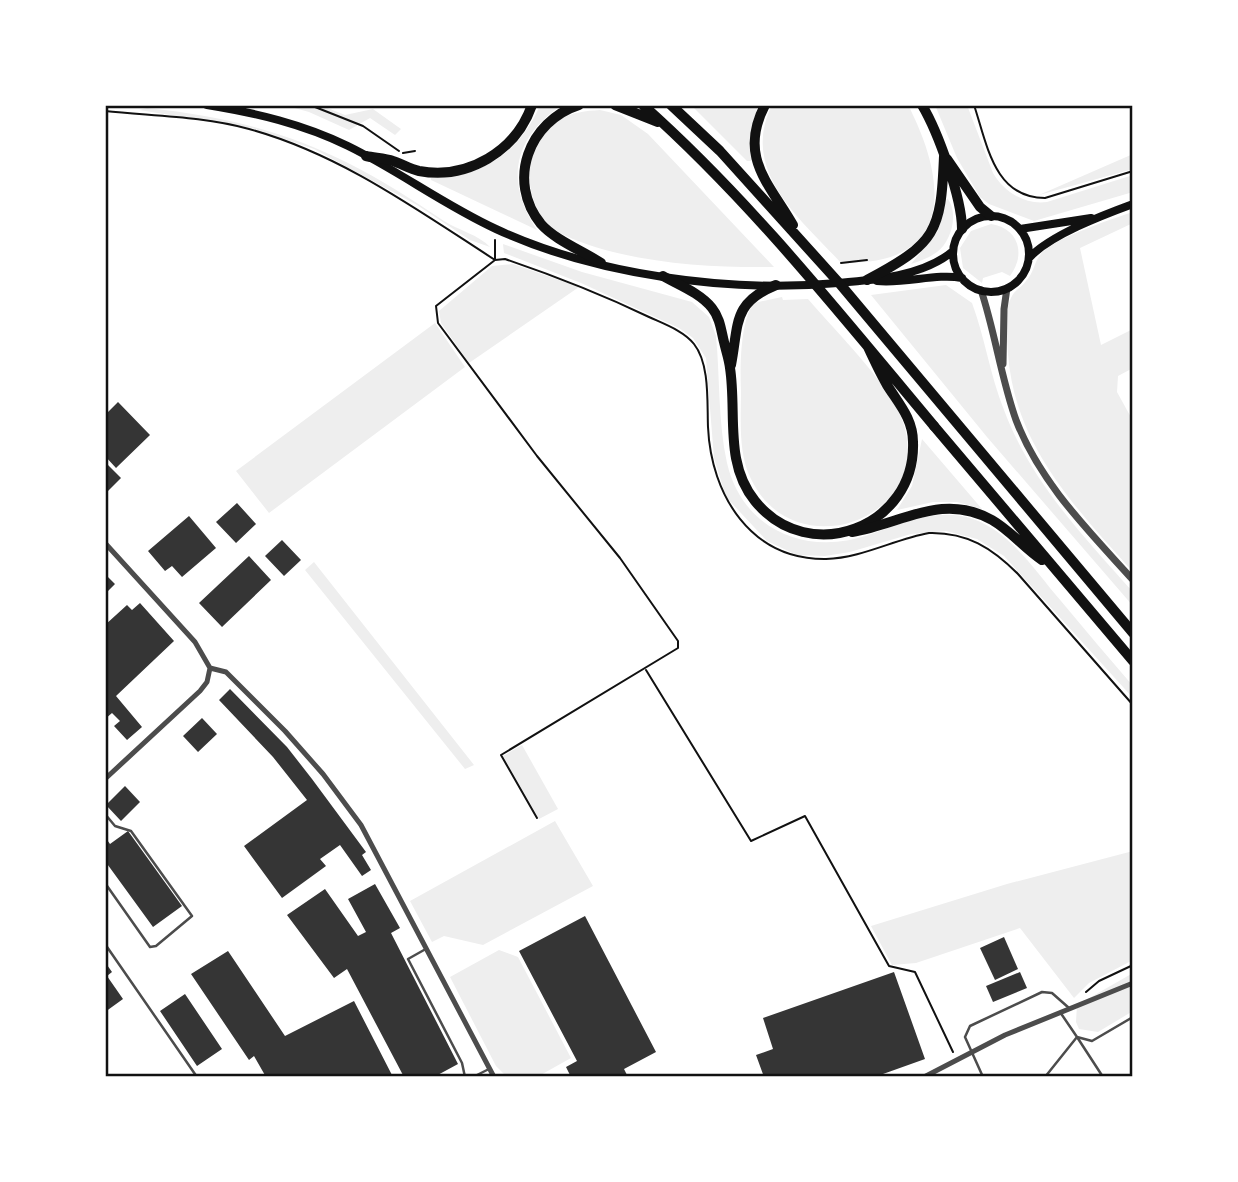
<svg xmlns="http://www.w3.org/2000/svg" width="1238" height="1182" viewBox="0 0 1238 1182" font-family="Signika,sans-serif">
	<rect width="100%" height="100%" fill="#fff"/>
	<path fill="#eee" d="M284 105H320L345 115 373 109 401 129 395 135 370 118 349 130 309 112Z
		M540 105H562C514 137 504 181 537 230L431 180V178C481 178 521 151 540 105Z
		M691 105H758L750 135 751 161H747Z
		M772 105H908C931 149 959 229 896 255 880 262 859 262 842 264 801 219 739 172 772 105Z
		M935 105H967L993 173C1004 192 1025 205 1047 202L1133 175V192L1034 221 989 204 980 197 957 158Z
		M147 108C270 121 342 151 444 221 458 230 479 235 490 247L470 240 417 205 314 149 252 128 139 110Z
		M600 110 621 115 648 134 774 267C709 268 624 263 564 235 520 214 518 144 559 120 572 112 586 111 600 110Z
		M1133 154V169L1039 195Z
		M947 198C959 212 952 241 937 252 929 258 920 261 911 264L938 231Z
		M1133 212V223L1080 248 1101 345 1133 329V368L1118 376 1117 392 1133 421V572C1075 507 1015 446 1008 354 1007 337 1003 312 1012 296 1015 290 1022 287 1026 281 1035 272 1034 258 1045 250 1064 235 1109 220 1133 212Z
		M991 224C1019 228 1026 255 1010 276L1002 272 983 278 982 283 963 268 960 248 971 231Z
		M503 244 582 272 692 302 709 317 716 336C720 378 718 422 727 463 743 531 808 557 871 534 904 523 938 507 973 519 1012 533 1035 571 1061 601 1085 630 1109 658 1133 686V698L1004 556 977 539 946 531 911 534 850 552 825 556 797 555 767 541 726 497 714 458 706 358 693 338 679 328 581 283 504 253Z
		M513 264 579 287 469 363 441 323 439 311 492 266Z
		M946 285 972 303C985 338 990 375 1004 410 1031 482 1083 536 1133 592V606L987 437 871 295Z
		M782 297 783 300 808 299C835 331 893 387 904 425 932 521 793 568 751 479 738 453 741 419 741 391 740 369 740 320 754 303Z
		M435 323 465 367 269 513 236 471Z
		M922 439 982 509 957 502H933L897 510 912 486Z
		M314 562 474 765 465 769 305 570Z
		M522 745 558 809 539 819 503 756Z
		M555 821 593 886 483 945 444 936 432 942 410 901Z
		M1133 851V960L1089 983 1074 998 1020 928 916 963 892 965 871 926 1007 884Z
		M499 950 518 957 571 1058 537 1077H507L496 1066 450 977Z
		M1133 973V1011L1098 1032 1079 1029 1076 1022 1077 1005Z"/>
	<path fill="#353535" d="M118 402 150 435 116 468 105 456V415Z
		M105 462 121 478 105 494Z
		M237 503 256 524 236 543 216 522Z
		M189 516 216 548 182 577 172 566 165 571 148 551Z
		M282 540 301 560 284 576 265 556Z
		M249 556 271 580 222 627 199 603Z
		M105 574 115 584 105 594Z
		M140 603 174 641 116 696 142 727 127 740 114 726 120 721 112 713 105 719V625L127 605 132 610Z
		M230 689 287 747 312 779 366 852 362 855 371 870 362 876 340 845 320 859 326 866 282 898 244 846 307 800 273 757 219 700Z
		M202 718 217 734 198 752 183 736Z
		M125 786 140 802 121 821 106 805Z
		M128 831 182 906 153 927 105 861V837L110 844Z
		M375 884 400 928 391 933 458 1064 434 1077H404L347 969 334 978 287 915 325 889 358 936 366 932 348 899Z
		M585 916 656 1052 624 1069 628 1077H571L566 1067 577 1061 519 951Z
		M1004 937 1018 969 995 980 980 948Z
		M228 951 285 1036 354 1001 393 1077H266L254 1056 249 1060 191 974Z
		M105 962 112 972 107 976 123 999 105 1012Z
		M894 972 925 1059 883 1074 884 1077H764L756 1055 773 1049 763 1018Z
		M1020 972 1027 988 993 1002 986 986Z
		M185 994 222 1049 197 1066 160 1011Z"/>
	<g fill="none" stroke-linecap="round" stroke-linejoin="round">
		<path stroke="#111" stroke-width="2" d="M310 105 363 126 399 151
			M974 105C987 144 994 198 1045 198L1133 171
			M105 111C152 116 203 116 249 129 340 154 416 209 495 260
			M403 153 415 151
			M495 240V259
			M841 263 867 260
			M646 670 751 841 805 816 889 966 915 972 953 1052
			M537 818 501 755 678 648V641L620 558 537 456 438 323 436 306 495 260 505 259C555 276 601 294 649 317 664 324 684 331 694 344 710 364 707 403 708 427 711 495 751 560 826 559 862 558 895 539 929 533 967 532 992 548 1018 574L1133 705
			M1086 992 1099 981 1133 965"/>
		<path stroke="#4c4c4c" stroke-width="2.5" d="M105 814 115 826 131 831 192 916 156 946 150 947 105 883
			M105 944 197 1077
			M424 950 408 959 462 1063 465 1077
			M1060 1012 1077 1037 1092 1041 1133 1017
			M473 1077 489 1069
			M983 1077 965 1037 970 1026 1042 992 1052 993 1069 1008
			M1045 1077 1077 1037 1103 1077"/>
		<path stroke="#4c4c4c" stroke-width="5" d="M105 543 195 642 210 668 207 682 200 691 105 779
			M210 668 226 672 285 731 323 774 361 825 494 1077
			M924 1077 1005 1035 1133 983"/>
		<path stroke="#4c4c4c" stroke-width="7" d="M981 290C995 332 1001 378 1016 420 1040 483 1089 531 1133 580
			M1003 364 1004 309 1007 288"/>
		<path stroke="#111" stroke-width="8" d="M207 105C256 113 303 124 348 146 399 171 444 205 496 229 595 275 729 293 838 283 874 280 924 276 953 251
			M953 254a38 38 0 1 1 76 0a38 38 0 1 1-76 0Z
			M1020 229 1091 218
			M1029 258C1050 235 1103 215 1133 204
			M877 281C905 284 937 273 962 278"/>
		<path stroke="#111" stroke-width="10" d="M579 105C529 121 506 181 541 224 555 240 583 251 601 263
			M615 105 658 122
			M643 105C751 201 841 315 934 426
			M671 105 720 151 840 284 1133 633
			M765 105C738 157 769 183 793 225
			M922 105C938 132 962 198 962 229
			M366 156C375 158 385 158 393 161 402 164 410 169 419 171 468 180 516 151 532 105
			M947 159 980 207 991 216
			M663 276C679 285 700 293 712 308 720 318 721 330 724 342 726 351 729 359 730 368 737 413 724 463 755 501 809 568 916 527 913 442 913 419 899 404 887 385 880 373 874 360 868 347
			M867 280C936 243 941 233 944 156
			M731 365C739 324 732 303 776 285"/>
		<path stroke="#111" stroke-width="10" d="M934 426 1133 661
			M852 532C901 524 942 492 992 520 1011 531 1024 548 1042 560"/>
	</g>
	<rect width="1238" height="1182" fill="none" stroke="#ffffff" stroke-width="214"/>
	<rect x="107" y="107" width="1024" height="968" fill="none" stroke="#111" stroke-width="2.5"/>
</svg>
